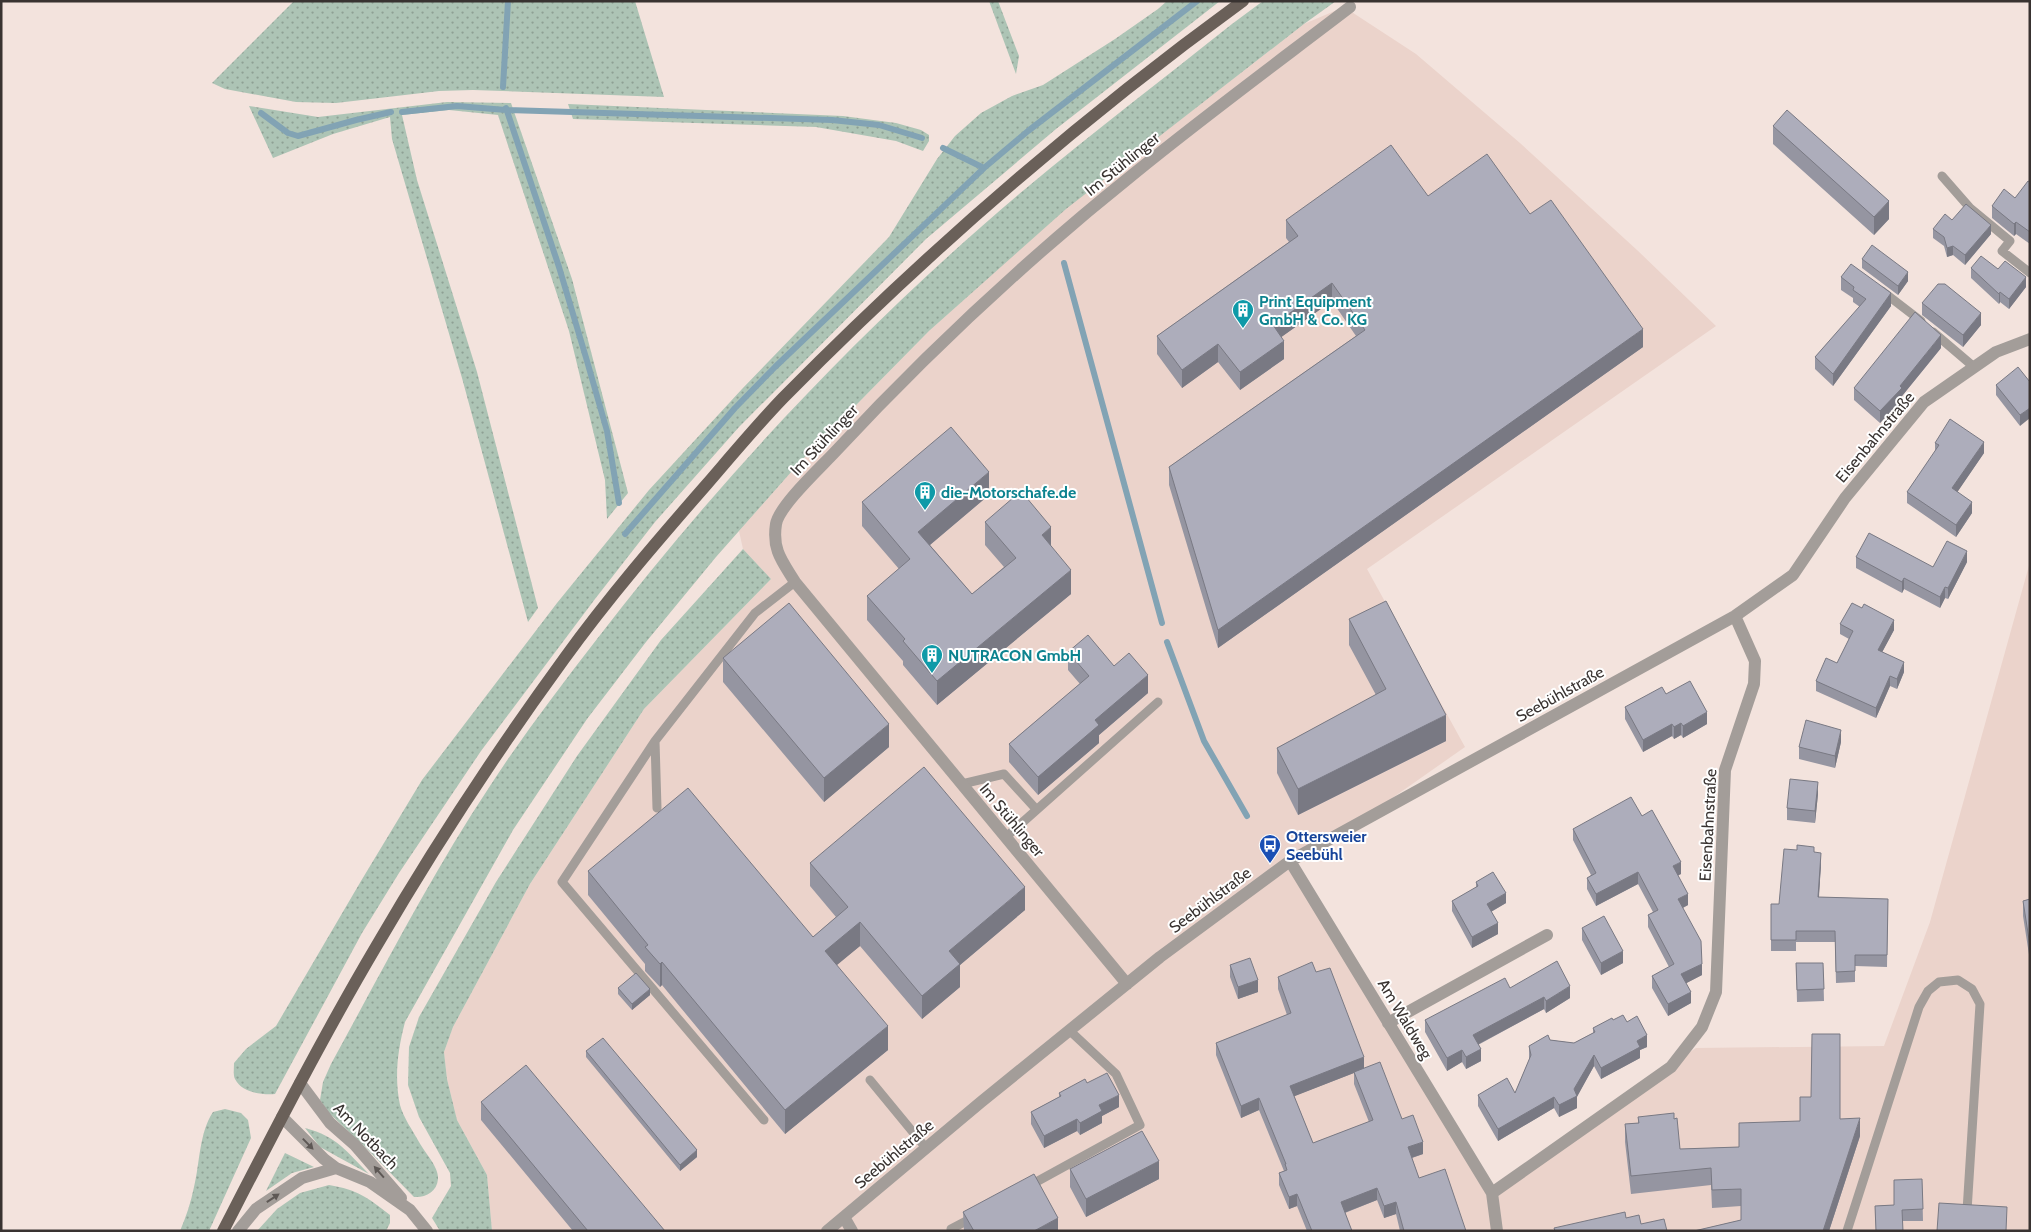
<svg xmlns="http://www.w3.org/2000/svg" width="2031" height="1232" viewBox="0 0 2031 1232" font-family="Cabin,sans-serif">
	<defs>
		<pattern id="grass-dots" width="8" height="8" patternUnits="userSpaceOnUse" patternTransform="scale(1.25)"><rect width="8" height="8" fill="#adc4b5"/><path d="M2 2h.1M6 6h.1" fill="none" stroke="#8ea094" stroke-width="1.8" stroke-linecap="round"/></pattern>
	</defs>
	<rect width="100%" height="100%" fill="#f3e3dd"/>
	<path fill="#ebd3cb" d="M1344 7 1416 54 1520 143 1637 250 1716 326 1367 569 1465 747 1291 869 1485 1192 1696 1048 1884 1046 1930 922 2030 562V1231H492L487 1175 457 1120 447 1079 444 1052 453 1027 530 884 644 709 771 579 743 549 739 531 800 462 929 331 1065 209 1304 24Z"/>
	<path fill="url(#grass-dots)" d="M294 1H635L664 97 473 90 439 91 336 103 296 102 225 89 212 83Z
		M989 1H998L1019 56 1016 74Z
		M1167 1H1220L1056 129 926 239 739 427 655 522 595 599 481 751 399 873 362 933 275 1094C262 1095 242 1093 235 1079 233 1075 234 1068 234 1063L246 1049 276 1026 361 881 422 780 557 603 649 490 742 389 889 237 937 159 955 136 981 113 1012 96 1043 85 1115 39 1158 9Z
		M1263 1H1336L1304 24 1066 209 929 331 800 462 716 557 646 642 587 719 513 830 405 1022C398 1049 394 1076 400 1105 403 1117 413 1131 419 1142 425 1153 439 1167 438 1179 437 1192 425 1198 414 1197L366 1148 329 1113 320 1100 323 1082 331 1064C382 971 431 875 490 786 523 735 560 687 597 639 723 475 866 323 1024 190 1092 133 1163 79 1232 24Z
		M447 102 511 103 572 279 628 493 607 519 605 480 569 331 498 115 449 110 402 115 417 180 477 372 538 608 528 622 462 378 392 139 390 117 333 134 273 158 249 106 318 117Z
		M568 104 843 116 896 123 921 130 929 135V141L923 151 896 141 816 127 573 119Z
		M743 549 771 579 644 709 530 884 453 1027 444 1052 447 1079 457 1120 487 1175 492 1231H440L432 1218 451 1186 450 1173 419 1117 408 1085 409 1047 419 1017 496 882 577 756 661 640Z
		M225 1109 241 1113 248 1120 251 1138 209 1231H180C186 1217 191 1202 194 1187 200 1163 199 1133 213 1112Z
		M305 1128C338 1137 346 1151 369 1174L320 1147Z
		M285 1153 314 1167 292 1173 266 1191Z
		M329 1185C358 1190 367 1197 390 1215V1223L386 1231H257L277 1209 300 1193Z"/>
	<g fill="none" stroke-linecap="round" stroke-linejoin="round">
		<path stroke="#82a3b4" stroke-width="6" d="M503 87 508 1
			M506 108 559 267 587 361 607 431 619 503
			M402 112 457 106 506 110 832 120 879 125 922 138
			M261 113 288 133 298 136 356 120 391 112
			M943 148 984 168
			M1064 263 1162 623
			M625 534 735 408 775 367 984 168 1028 131 1197 1
			M1167 642 1204 741 1247 816"/>
		<path stroke="#a39d99" stroke-width="9" d="M1942 176 1970 208 2010 241 2002 251 2030 273
			M1882 291 1921 321
			M1933 332 1974 367
			M655 741 657 808
			M962 784 1004 774 1036 809
			M1006 837 1158 702
			M870 1080 926 1148
			M764 1120 562 882 655 741 755 613 795 582
			M1027 1187 1140 1125 1116 1074 1069 1030
			M951 1229 972 1218
			M1847 1231 1919 1007 1928 991 1939 982 1958 980 1972 989 1980 1004 1967 1211"/>
		<path stroke="#a39d99" stroke-width="12" d="M1290 861 1492 1193 1497 1231
			M1127 984 795 582C782 561 772 550 776 524 779 506 820 468 834 453 926 354 1031 256 1136 172 1206 115 1278 62 1350 7
			M1388 1023 1547 935
			M300 1083 330 1123 355 1145 401 1198
			M282 1117 324 1159 336 1168 370 1182 410 1210 427 1231
			M1492 1193 1671 1067 1702 1027 1716 992 1725 770 1754 684 1755 661 1735 616
			M844 1217 852 1231
			M238 1231 256 1209 302 1178 336 1168
			M827 1231 981 1102 1160 957 1290 861 1735 616 1793 575 1845 498 1924 402 1996 352 2030 339"/>
		<path stroke="#6a6059" stroke-width="12" d="M223 1231C273 1134 322 1038 377 945 434 847 497 751 564 659 608 598 658 540 707 484 732 455 757 425 783 398 925 254 1079 120 1243 1"/>
	</g>
	<path fill="#9595a1" fill-rule="evenodd" d="M1773 126 1889 219 1874 235 1773 144Z
		M2030 182V244L2016 234 2014 236 1992 218V206L2015 198Z
		M1428 196 1530 214 1643 347 1218 648 1169 485V467L1356 336 1332 301 1281 337 1284 359 1240 390 1218 362 1182 388 1157 354V336L1289 242 1286 238V220Z
		M1952 220 1991 234 1965 265 1953 255 1947 257 1944 246 1933 238V229Z
		M1862 259 1908 281 1898 295 1862 268Z
		M1971 268 1998 269 2026 287 2009 309 2000 302 1999 304 1971 278Z
		M1841 277 1891 306 1833 386 1815 369V357L1860 307 1853 302V298L1841 290Z
		M1922 303 1981 325 1963 347 1922 315Z
		M1941 348 1902 396V400L1880 423 1854 400V388Z
		M2030 382 2020 426 1996 395V385Z
		M1935 443 1984 453 1957 492 1972 513 1956 537 1907 503V492L1935 452Z
		M989 495 930 545 972 594 1004 567 985 545V522L1051 547 1071 594 937 705 903 665V661L867 620V596L899 569 862 526V502Z
		M1856 557 1933 567 1967 562 1948 599 1945 598 1940 608 1904 589 1902 593 1856 568Z
		M1349 619 1446 741 1298 815 1277 773V748L1376 695 1349 645Z
		M1840 624 1894 630 1882 652 1904 672 1897 689 1890 686 1876 718 1816 691V681L1837 663 1849 639 1840 634Z
		M1068 652 1114 666 1148 693 1099 735V743L1038 795 1009 762V744L1080 684 1068 670Z
		M723 658 889 747 824 802 723 682Z
		M1666 694 1707 724 1683 738 1681 735 1674 739 1672 736 1643 752 1625 719V707Z
		M1841 742 1835 768 1799 759V747Z
		M1818 794 1815 823 1787 820V808Z
		M1642 816 1681 874 1678 875 1688 905 1683 908 1702 975 1686 983 1691 1003 1668 1016 1652 988V976L1669 967 1648 927V915L1653 912 1638 884 1596 906 1587 889V878L1591 875 1573 840V829Z
		M1814 852 1821 864 1819 897 1888 899 1887 967 1855 966V982L1836 983 1835 942H1796V951H1771V904H1779Z
		M810 863 1025 910 960 965V987L922 1019 860 946 836 965 888 1050 785 1134 662 985 660 987 645 971V964L588 895V871L813 937 836 917 810 886Z
		M1476 882 1506 903 1491 912 1498 934 1472 948 1452 911V901L1476 888Z
		M2030 899V961L2023 916V901Z
		M1582 928 1623 963 1601 975 1582 940Z
		M1796 963H1823L1824 1001 1797 1002Z
		M1230 965 1258 992 1238 999 1230 977Z
		M1316 972 1364 1069 1402 1119 1423 1154 1412 1158 1419 1178 1466 1231H1400L1396 1214 1384 1218 1377 1200 1345 1213 1352 1231H1307L1297 1206 1289 1209 1279 1185V1173L1284 1171 1259 1110 1241 1118 1216 1055V1043L1287 1015 1278 989V977ZM1354 1073V1084L1369 1122 1313 1143 1294 1096Z
		M618 988 650 995 632 1010 618 994Z
		M1510 988 1570 998 1546 1013 1544 1009 1478 1045 1481 1061 1466 1069 1462 1062 1447 1071 1425 1032V1020Z
		M1613 1020 1627 1022 1647 1047 1640 1050V1058L1601 1079 1594 1066 1577 1096V1108L1559 1117 1554 1108 1498 1141 1478 1106V1095L1515 1093 1529 1060V1046L1550 1040 1574 1043 1593 1033V1028Z
		M586 1051 697 1157 680 1171 586 1057Z
		M1087 1083 1119 1107 1102 1116V1123L1080 1135 1077 1131 1044 1148 1031 1124V1112L1059 1097V1093Z
		M481 1102 665 1231H573L481 1120Z
		M1638 1117 1680 1149 1739 1147 1840 1119 1860 1136 1829 1231H1694L1741 1220V1206L1712 1208 1711 1185 1631 1194 1625 1142V1124L1638 1123Z
		M1070 1169 1159 1179 1086 1217 1070 1187Z
		M1922 1179 1923 1221H1902L1903 1231H1876L1875 1206 1894 1205Z
		M963 1212 1058 1231H964Z"/>
	<path fill="#797983" d="M1889 201V219L1874 235V217Z
		M2016 222V234L2014 236V224Z
		M1991 225V234L1965 265V255Z
		M1953 246V255L1947 257V248Z
		M1908 272V281L1898 295V286Z
		M2026 277V287L2009 309V299Z
		M1332 283V301L1273 343V325Z
		M2000 292V302L1999 304V294Z
		M1891 293V306L1833 386V374Z
		M1981 313V325L1963 347V335Z
		M1643 329V347L1218 648V630Z
		M1941 335V348L1902 396V400L1880 423V411L1900 386Z
		M1284 341V359L1240 390V372Z
		M1218 344V362L1182 388V370Z
		M2030 408V418L2020 426V415Z
		M1984 442V453L1952 500V488Z
		M989 472V495L918 555V532Z
		M1972 502V513L1956 537V525Z
		M1051 527V551L1042 535Z
		M1967 551V562L1948 599V588Z
		M1071 570V594L937 705V681Z
		M1904 578V589L1902 593V582Z
		M1945 587V598L1940 608V597Z
		M1894 620V630L1878 660V650Z
		M1904 662V672L1897 689V679Z
		M1148 675V693L1099 735V743L1038 795V777L1095 720Z
		M1890 676V686L1876 718V708Z
		M1707 712V724L1683 738V726Z
		M1446 715V741L1298 815V789Z
		M1681 723V735L1674 739V727Z
		M889 724V747L824 802V778Z
		M1672 724V736L1643 752V740Z
		M1841 730V742L1835 768V756Z
		M1818 782V794L1815 823V811Z
		M1821 853V864L1818 908V897Z
		M1681 862V874L1673 878V866Z
		M1638 872V884L1596 906V894Z
		M1025 887V910L960 965V987L922 1019V996L949 951Z
		M1506 893V903L1487 914V904Z
		M1688 894V905L1678 910V899Z
		M860 922V946L825 975V951Z
		M1498 923V934L1472 948V937Z
		M1623 951V963L1601 975V963Z
		M662 962V985L660 987V964Z
		M1702 964V975L1681 986V974Z
		M1258 980V992L1238 999V987Z
		M1570 986V998L1546 1013V1001Z
		M650 989V995L632 1010V1004Z
		M1691 992V1003L1668 1016V1004Z
		M1544 997V1009L1473 1047V1035Z
		M888 1026V1050L785 1134V1110Z
		M1647 1035V1047L1640 1050V1058L1601 1079V1068L1637 1041Z
		M1481 1049V1061L1466 1069V1057Z
		M1462 1050V1062L1447 1071V1058Z
		M1594 1055V1066L1577 1097V1096V1108L1559 1117V1105L1574 1089Z
		M1364 1057V1069L1290 1098V1086Z
		M1119 1095V1107L1102 1116V1123L1080 1135V1123L1099 1105Z
		M1554 1097V1108L1498 1141V1129Z
		M1259 1098V1110L1241 1118V1106Z
		M1860 1118V1136L1829 1231H1823Z
		M1077 1119V1131L1044 1148V1136Z
		M1423 1142V1154L1408 1159V1147Z
		M697 1150V1157L680 1171V1165Z
		M1159 1161V1179L1086 1217V1199Z
		M1377 1188V1200L1341 1214V1202Z
		M1297 1194V1206L1289 1209V1197Z
		M1396 1202V1214L1384 1218V1206Z
		M1058 1218V1231H1034Z"/>
	<path fill="#adadbb" stroke="#797983" d="M1787 110 1889 201 1874 217 1773 126Z
		M1391 145 1428 196 1487 154 1530 214 1551 200 1643 329 1218 630 1169 467 1365 330 1332 283 1273 325 1284 341 1240 372 1218 344 1182 370 1157 336 1298 236 1286 220Z
		M2028 181 2030 182V232L2016 222 2014 224 1992 206 2004 189 2015 198Z
		M1966 204 1991 225 1965 255 1953 246 1947 248 1944 237 1933 229 1945 214 1952 220Z
		M1872 245 1908 272 1898 286 1862 259Z
		M1981 256 1998 269 2005 261 2026 277 2009 299 2000 292 1999 294 1971 268Z
		M1851 264 1891 293 1833 374 1815 357 1866 299 1853 290 1854 287 1841 277Z
		M1938 284H1945L1981 313 1963 335 1922 303Z
		M1915 312 1941 335 1900 386 1902 388 1880 411 1854 388Z
		M2018 367 2030 382V408L2020 415 1996 385Z
		M1950 419 1984 442 1952 488 1972 502 1956 525 1907 492 1939 445 1935 443Z
		M951 427 989 472 918 532 972 594 1016 558 985 522 1021 491 1051 527 1042 535 1071 570 937 681 903 641 905 639 867 596 910 559 862 502Z
		M1869 533 1933 567 1947 541 1967 551 1948 588 1945 587 1940 597 1904 578 1902 582 1856 557Z
		M1386 601 1446 715 1298 789 1277 748 1386 689 1349 619Z
		M789 603 889 724 824 778 723 658Z
		M1852 603 1862 608 1864 604 1894 620 1878 650 1904 662 1897 679 1890 676 1876 708 1816 681 1826 658 1837 663 1853 631 1840 624Z
		M1088 635 1114 666 1129 653 1148 675 1095 720 1099 725 1038 777 1009 744 1089 676 1068 652Z
		M1690 681 1707 712 1683 726 1681 723 1674 727 1672 724 1643 740 1625 707 1662 687 1666 694Z
		M1806 720 1841 730 1835 756 1799 747Z
		M924 767 1025 887 949 951 960 964 922 996 860 922 825 951 888 1026 785 1110 662 962 660 964 645 947 648 945 588 871 688 788 813 937 848 907 810 863Z
		M1790 779 1818 782 1815 811 1787 808Z
		M1631 797 1642 816 1652 810 1681 862 1673 866 1688 894 1678 899 1701 941 1702 964 1681 974 1691 992 1668 1004 1652 976 1674 964 1648 915 1658 910 1638 872 1596 894 1587 878 1596 873 1573 829Z
		M1797 845 1814 847V852L1821 853 1818 897 1888 899 1887 955H1855V971L1836 972 1835 931H1796V940H1771V904H1779L1784 849 1797 850Z
		M1493 872 1506 893 1487 904 1498 923 1472 937 1452 901 1478 886 1476 882Z
		M2030 899V946L2023 901Z
		M1604 916 1623 951 1601 963 1582 928Z
		M1250 958 1258 980 1238 987 1230 965Z
		M1557 961 1570 986 1546 1001 1544 997 1473 1035 1481 1049 1466 1057 1462 1050 1447 1058 1425 1020 1505 978 1510 988Z
		M1312 962 1316 972 1330 968 1364 1057 1290 1086 1313 1143 1373 1120 1354 1072 1380 1062 1402 1119 1413 1115 1423 1142 1408 1147 1419 1178 1445 1169 1466 1231H1404L1396 1202 1384 1206 1377 1188 1341 1202 1352 1231H1312L1297 1194 1289 1197 1279 1173 1287 1170 1285 1164H1286L1259 1098 1241 1106 1216 1043 1291 1013 1278 977Z
		M1796 963H1823L1824 989 1797 990Z
		M636 973 650 989 632 1004 618 988Z
		M1623 1015 1627 1022 1637 1016 1647 1035 1637 1041 1640 1047 1601 1068 1594 1055 1574 1089 1577 1096 1559 1105 1554 1097 1498 1129 1478 1095 1507 1078 1515 1093 1531 1055 1529 1046 1548 1035 1550 1040 1574 1043 1595 1032 1593 1028 1612 1018 1613 1020Z
		M1812 1034H1840V1119L1860 1118 1823 1231H1694L1741 1220V1189L1712 1190 1711 1168 1631 1176 1625 1124 1639 1123 1638 1117 1674 1113V1119L1677 1118 1680 1149 1739 1147V1123L1800 1121V1097H1811Z
		M603 1038 697 1150 680 1165 586 1051Z
		M526 1065 665 1231H588L481 1102Z
		M1107 1073 1119 1095 1099 1105 1102 1111 1080 1123 1077 1119 1044 1136 1031 1112 1061 1096 1059 1093 1085 1079 1087 1083Z
		M1142 1131 1159 1161 1086 1199 1070 1169Z
		M1034 1174 1058 1218 1034 1231H974L963 1212Z
		M1922 1179 1923 1209 1902 1210 1903 1231H1876L1875 1206 1894 1205V1180Z
		M1939 1203 2007 1207 2006 1231H1937Z
		M1625 1212 1626 1218 1639 1215 1641 1224 1664 1219 1667 1231H1555L1554 1228Z"/>
	<defs><path id="oneway-solid" d="M-6-.8H1V-3.2L6.5 0L1 3.2V.8H-6Z" transform="scale(1.25)"/></defs>
	<g fill="#5e5855">
		<use href="#oneway-solid" transform="translate(308 1144) rotate(46)"/>
		<use href="#oneway-solid" transform="translate(379 1172) rotate(-131)"/>
		<use href="#oneway-solid" transform="translate(273 1198) rotate(-34)"/>
	</g>
	<defs>
		<g id="building-pin" transform="scale(1.125)"><path d="M0 17L-7.5 6A9.5 9.5 0 1 1 7.5 6Z" fill="#0f9aa8" stroke="#fff"/><path d="M-4-6H4V6H1V3H-1V6H-4ZM-2.5-4.3h1.7v1.8h-1.7ZM.8-4.3h1.7v1.8H.8ZM-2.5-1h1.7V.8h-1.7ZM.8-1h1.7V.8H.8Z" fill="#fff"/></g>
		<g id="bus-pin" transform="scale(1.125)"><path d="M0 17L-7.5 6A9.5 9.5 0 1 1 7.5 6Z" fill="#1a4fb4" stroke="#fff"/><path d="M-5-6H5V4H4V6H2V4H-2V6H-4V4H-5ZM-3.5-4V0h7V-4ZM-3.5 1.2v1.5H-2V1.2ZM2 1.2v1.5H3.5V1.2Z" fill="#fff"/></g>
	</defs>
	<g fill-rule="evenodd">
		<use href="#building-pin" x="1243" y="310"/>
		<use href="#building-pin" x="925" y="492"/>
		<use href="#building-pin" x="932" y="655"/>
		<use href="#bus-pin" x="1270" y="845"/>
	</g>
	<g text-anchor="middle" dominant-baseline="central" stroke-width="4" stroke-linejoin="round" paint-order="stroke">
		<g font-size="16" fill="#393331" stroke="#fff">
			<text transform="translate(1122 164) rotate(-39)">Im Stühlinger</text>
			<text transform="translate(1875 437) rotate(-50)">Eisenbahnstraße</text>
			<text transform="translate(824 440) rotate(-47)">Im Stühlinger</text>
			<text transform="translate(1560 694) rotate(-29)">Seebühlstraße</text>
			<text transform="translate(1012 820) rotate(50)">Im Stühlinger</text>
			<text transform="translate(1708 825) rotate(-87)">Eisenbahnstraße</text>
			<text transform="translate(1210 900) rotate(-37)">Seebühlstraße</text>
			<text transform="translate(1405 1019) rotate(59)">Am Waldweg</text>
			<text transform="translate(366 1136) rotate(46)">Am Notbach</text>
			<text transform="translate(894 1154) rotate(-40)">Seebühlstraße</text>
		</g>
		<g font-size="16" font-weight="bold" fill="#0d838f" stroke="#fff" text-anchor="start">
			<text x="1259" y="301">Print Equipment<tspan x="1259" dy="18">GmbH &amp; Co. KG</tspan></text>
			<text x="941" y="492">die-Motorschafe.de</text>
			<text x="948" y="655">NUTRACON GmbH</text>
		</g>
		<g font-size="16" font-weight="bold" fill="#164399" stroke="#fff" text-anchor="start">
			<text x="1286" y="836">Ottersweier<tspan x="1286" dy="18">Seebühl</tspan></text>
		</g>
	</g>
	<rect width="2031" height="1232" fill="none" stroke="#393331" stroke-width="5"/>
</svg>
